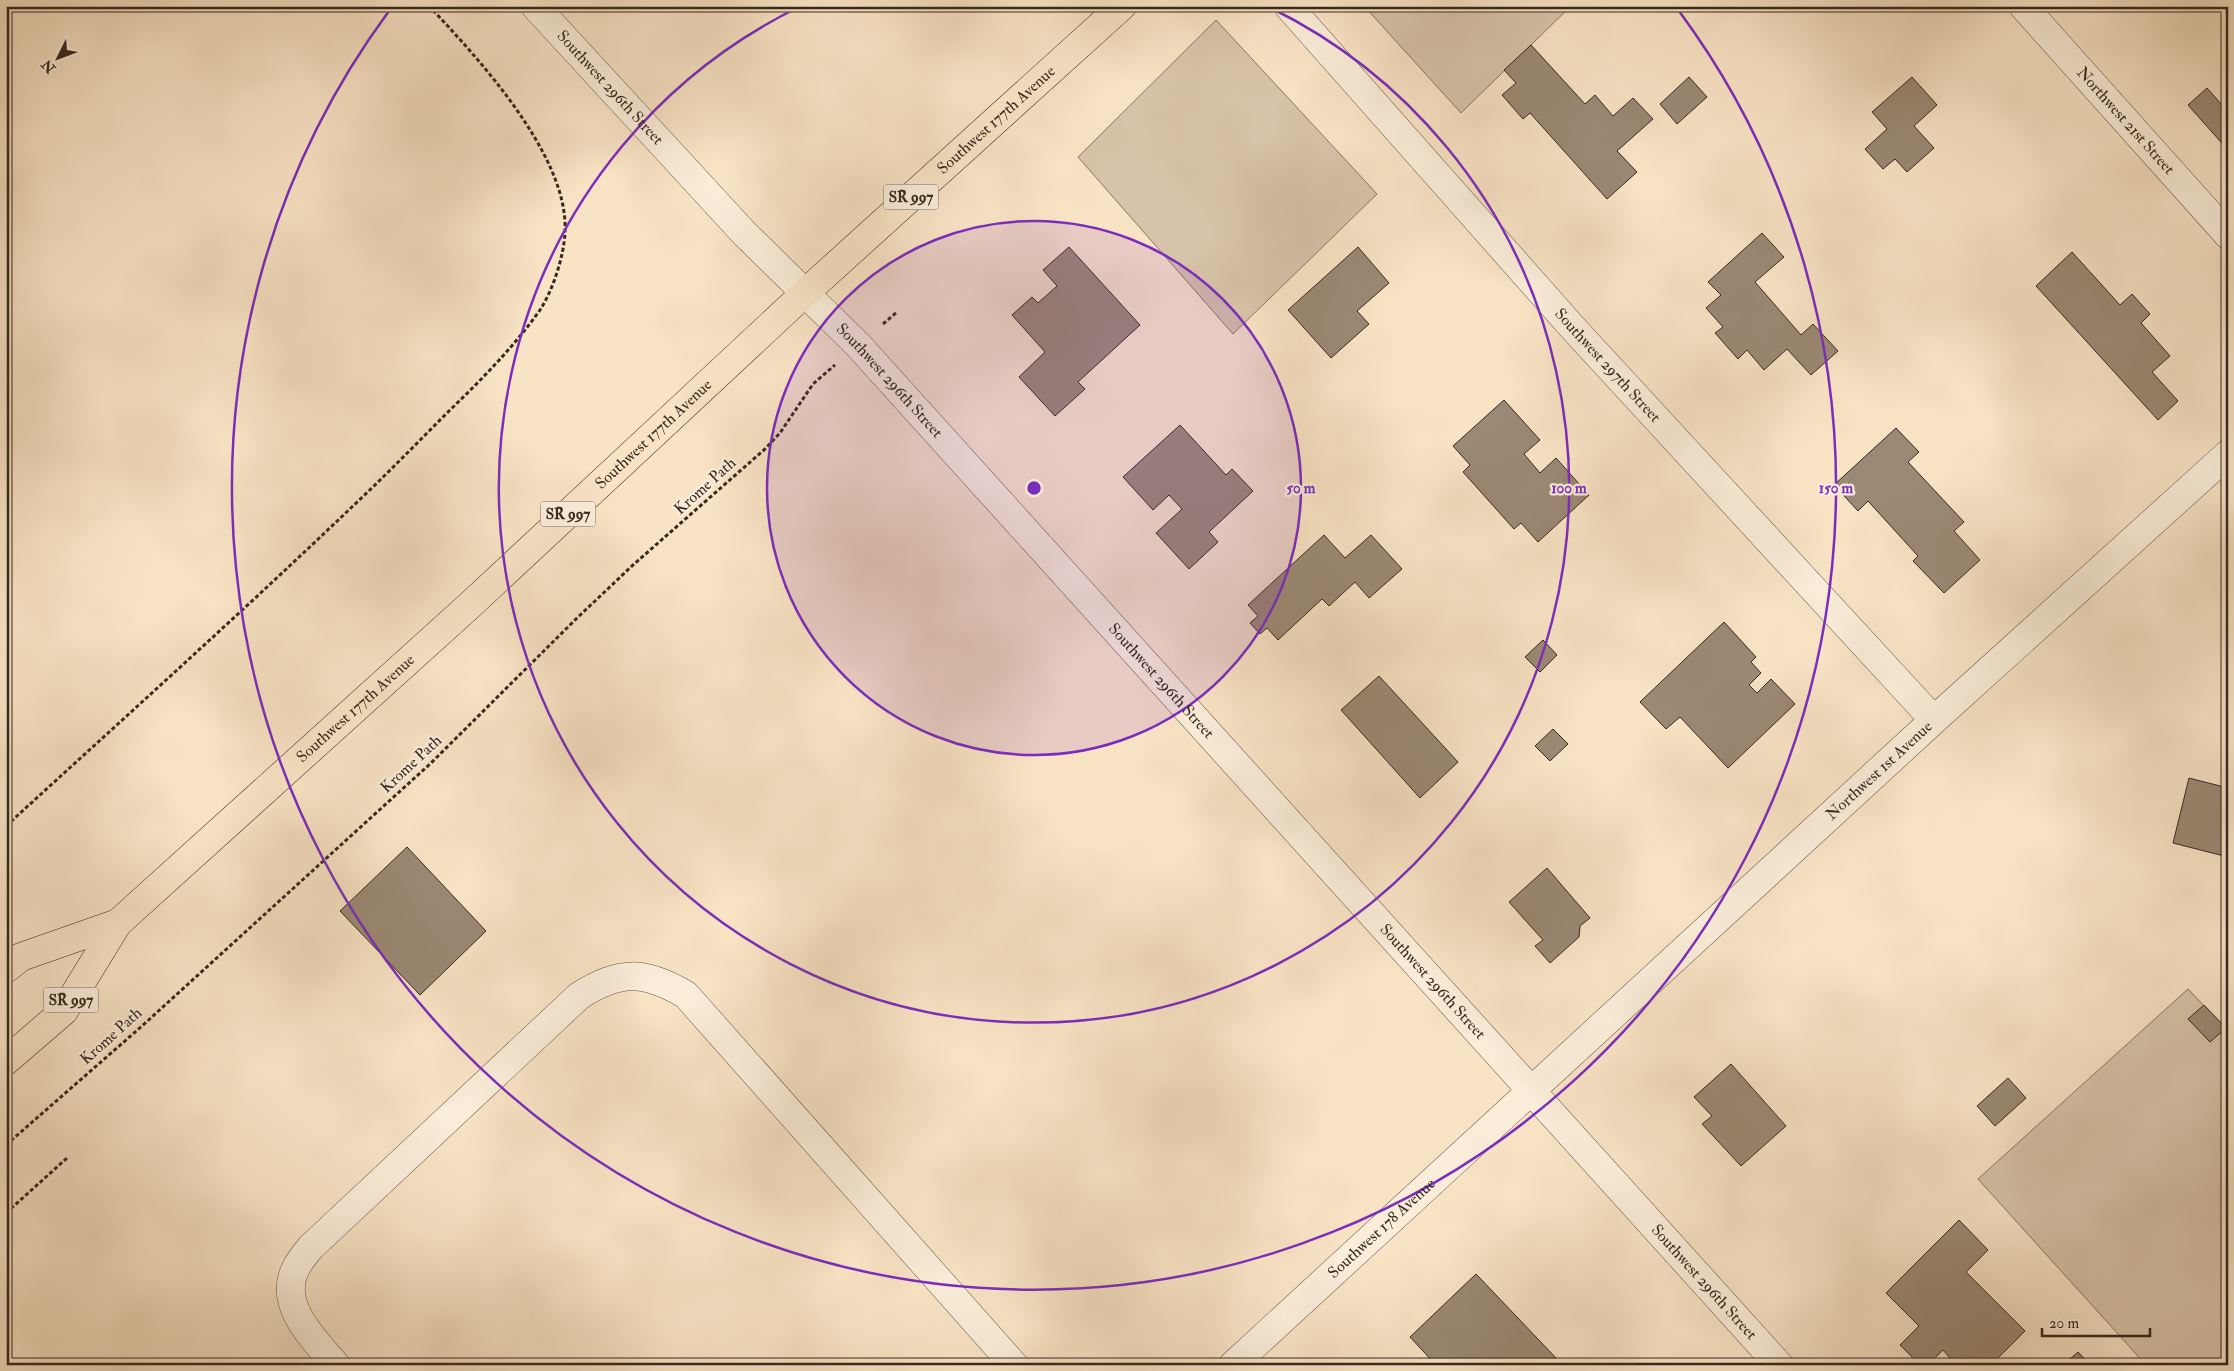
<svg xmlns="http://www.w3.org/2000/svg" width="2234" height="1371" viewBox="0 0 2234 1371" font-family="'IM FELL Double Pica',serif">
	<rect width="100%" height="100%" fill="#f8e3c5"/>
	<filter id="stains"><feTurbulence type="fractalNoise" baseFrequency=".004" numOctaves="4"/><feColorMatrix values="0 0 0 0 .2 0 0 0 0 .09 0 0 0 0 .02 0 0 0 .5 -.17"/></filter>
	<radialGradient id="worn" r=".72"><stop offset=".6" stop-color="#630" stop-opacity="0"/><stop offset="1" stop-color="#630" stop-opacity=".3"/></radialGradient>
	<path fill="#d7c3a9" stroke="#877664" d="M1364 6H1571L1461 113Z
		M1216 20 1377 194 1233 334 1078 157Z
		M2188 989 2228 1031V1365H2146L1978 1179Z"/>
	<path fill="#9b8975" stroke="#37281f" d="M1531 45 1585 104 1595 95 1613 116 1633 98 1653 119 1617 151 1637 172 1607 199 1530 113 1523 119 1502 95 1516 83 1504 70Z
		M1689 77 1707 97 1677 124 1660 104Z
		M1912 77 1937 105 1914 126 1934 148 1907 172 1895 159 1883 169 1865 149 1887 129 1872 112Z
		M2207 88 2228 112V150L2188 105Z
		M1762 233 1784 257 1755 282 1801 335 1813 324 1838 351 1811 375 1787 349 1764 370 1747 350 1738 359 1715 333 1723 327 1706 308 1721 295 1708 282Z
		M1069 247 1140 325 1078 382 1085 389 1055 416 1019 377 1045 352 1012 315 1032 297 1038 303 1057 286 1043 270Z
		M1358 247 1389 283 1357 311 1369 324 1331 358 1288 310Z
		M2072 252 2120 305 2132 294 2150 314 2141 323 2170 356 2152 372 2178 401 2158 420 2036 286Z
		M1504 400 1540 440 1524 454 1540 473 1556 458 1589 495 1538 542 1521 523 1514 529 1463 472 1470 465 1453 446Z
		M1180 425 1226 475 1232 469 1253 491 1209 532 1218 542 1189 569 1156 533 1182 509 1169 495 1153 510 1123 477Z
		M1896 428 1919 452 1908 462 1964 522 1954 531 1980 560 1944 593 1913 561 1918 556 1868 501 1858 511 1834 485Z
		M1324 535 1345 558 1371 535 1402 569 1369 598 1355 582 1329 606 1322 599 1278 640 1267 628 1260 634 1250 623 1258 616 1248 605Z
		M1724 622 1756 657 1751 662 1761 673 1749 685 1757 693 1771 679 1795 704 1728 768 1680 717 1666 729 1640 702Z
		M1543 640 1557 655 1540 672 1525 657Z
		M1379 676 1458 762 1420 798 1341 710Z
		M1553 729 1568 744 1550 761 1535 746Z
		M2189 778 2228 788V857L2173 843Z
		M407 847 486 931 420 995 340 911Z
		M1547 868 1590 918 1580 926 1579 937 1550 963 1535 946 1543 940 1509 902Z
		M2204 1005 2226 1028 2210 1042 2188 1019Z
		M1731 1064 1786 1126 1741 1166 1702 1124 1712 1116 1694 1097Z
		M2008 1078 2026 1098 1995 1126 1977 1106Z
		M1959 1220 1988 1250 1966 1272 2025 1331 1991 1365H1956L1943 1350 1928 1365H1920L1900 1345 1919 1326 1886 1293Z
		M1476 1274 1556 1358 1549 1365H1436L1410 1337Z
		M2078 1352 2090 1365H2063Z"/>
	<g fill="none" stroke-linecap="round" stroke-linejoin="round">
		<g stroke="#675748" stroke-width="29">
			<g id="minor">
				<path id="s1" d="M1288 6 1573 328 1934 720"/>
				<path id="s2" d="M2023 6 2228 235"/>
				<path d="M336 1365C315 1341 278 1305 295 1270 299 1261 305 1254 311 1247L579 996C619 970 644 970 686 995L1014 1365"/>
				<path id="s3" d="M1233 1365 1934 720 2228 454"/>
			</g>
		</g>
		<g stroke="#675748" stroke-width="29">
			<g id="tertiary">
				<path id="s4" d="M535 6 744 233 858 345 1779 1365"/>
			</g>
		</g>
		<g stroke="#37281f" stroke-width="29">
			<g id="trunk">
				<path d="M6 969 21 957 118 923"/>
				<path id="s5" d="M6 1061 64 1011 118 923 469 606 805 293 1122 6"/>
			</g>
		</g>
		<path stroke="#37281f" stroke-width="3" stroke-dasharray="4 2.5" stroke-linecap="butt" d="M883 324 897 312
			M6 826C123 719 240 614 354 505 386 475 417 443 448 412 481 380 513 348 540 310 553 290 564 256 565 232 569 156 478 58 429 6
			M6 1145 142 1026 387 803 430 764 576 619 633 565 765 449 780 433 813 384 835 365
			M6 1213 67 1158"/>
		<use href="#minor" stroke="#faedd9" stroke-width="28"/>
		<use href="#tertiary" stroke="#faedd9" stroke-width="28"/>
		<use href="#trunk" stroke="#f8e3c5" stroke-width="28"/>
	</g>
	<circle cx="1034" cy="488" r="267" fill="#7b2cbf" fill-opacity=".12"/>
	<g fill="none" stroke="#7b2cbf" stroke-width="2.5">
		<circle cx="1034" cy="488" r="267"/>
		<path d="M1269 7A535 535 0 1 1 799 7"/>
		<path d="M1679 11A802 802 0 1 1 389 11"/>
	</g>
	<g text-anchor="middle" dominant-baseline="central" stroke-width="4.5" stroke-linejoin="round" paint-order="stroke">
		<g fill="#faedd9" stroke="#726357" stroke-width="1">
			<rect x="883.5" y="184.5" width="55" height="25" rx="4"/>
			<rect x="540.5" y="501.5" width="55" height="25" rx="4"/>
			<rect x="43.5" y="987.5" width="55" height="25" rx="4"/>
		</g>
		<g font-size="15" font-weight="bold" fill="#37281f">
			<text x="911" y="197">SR 997</text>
			<text x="568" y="514">SR 997</text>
			<text x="71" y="1000">SR 997</text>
		</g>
		<g font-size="16" fill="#37281f" stroke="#faedd9">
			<text stroke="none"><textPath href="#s4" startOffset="111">Southwest 296th Street</textPath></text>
			<text stroke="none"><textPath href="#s5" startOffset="1370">Southwest 177th Avenue</textPath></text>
			<text stroke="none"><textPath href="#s2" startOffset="154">Northwest 21st Street</textPath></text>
			<text stroke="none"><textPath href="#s1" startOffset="481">Southwest 297th Street</textPath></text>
			<text stroke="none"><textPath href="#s4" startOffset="516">Southwest 296th Street</textPath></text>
			<text stroke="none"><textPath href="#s5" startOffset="905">Southwest 177th Avenue</textPath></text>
			<text transform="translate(705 486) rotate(-42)">Krome Path</text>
			<text stroke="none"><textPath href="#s4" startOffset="921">Southwest 296th Street</textPath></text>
			<text stroke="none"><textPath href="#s5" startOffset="500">Southwest 177th Avenue</textPath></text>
			<text transform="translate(411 764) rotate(-43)">Krome Path</text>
			<text stroke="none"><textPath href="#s3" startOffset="878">Northwest 1st Avenue</textPath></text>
			<text stroke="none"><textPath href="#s4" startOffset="1326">Southwest 296th Street</textPath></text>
			<text transform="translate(111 1036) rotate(-42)">Krome Path</text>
			<text stroke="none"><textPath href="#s3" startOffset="202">Southwest 178 Avenue</textPath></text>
			<text stroke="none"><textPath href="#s4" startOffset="1731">Southwest 296th Street</textPath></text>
		</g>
	</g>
	<circle cx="1034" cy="488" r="8" fill="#7b2cbf" stroke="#faedd9" stroke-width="2.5"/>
	<g font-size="15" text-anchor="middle" font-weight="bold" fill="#7b2cbf" stroke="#faedd9" stroke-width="4.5" stroke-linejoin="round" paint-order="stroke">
		<text x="1301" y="493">50 m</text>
		<text x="1569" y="493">100 m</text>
		<text x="1836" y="493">150 m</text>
	</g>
	<rect width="2234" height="1371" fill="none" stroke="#f8e3c5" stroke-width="25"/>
	<rect x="8" y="8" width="2219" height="1356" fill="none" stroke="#37281f" stroke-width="2.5"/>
	<rect x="12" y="12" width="2209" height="1346" fill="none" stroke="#37281f"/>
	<g transform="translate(58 58) rotate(228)" stroke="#faedd9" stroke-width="4" paint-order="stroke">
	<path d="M0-4L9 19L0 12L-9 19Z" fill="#37281f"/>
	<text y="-8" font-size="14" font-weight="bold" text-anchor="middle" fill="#37281f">N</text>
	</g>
	<path d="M2042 1328v8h108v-8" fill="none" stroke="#37281f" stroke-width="2.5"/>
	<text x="2049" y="1328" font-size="15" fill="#37281f" stroke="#faedd9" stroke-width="4" paint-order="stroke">20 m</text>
	<rect width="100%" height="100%" filter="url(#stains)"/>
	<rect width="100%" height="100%" fill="url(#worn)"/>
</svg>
